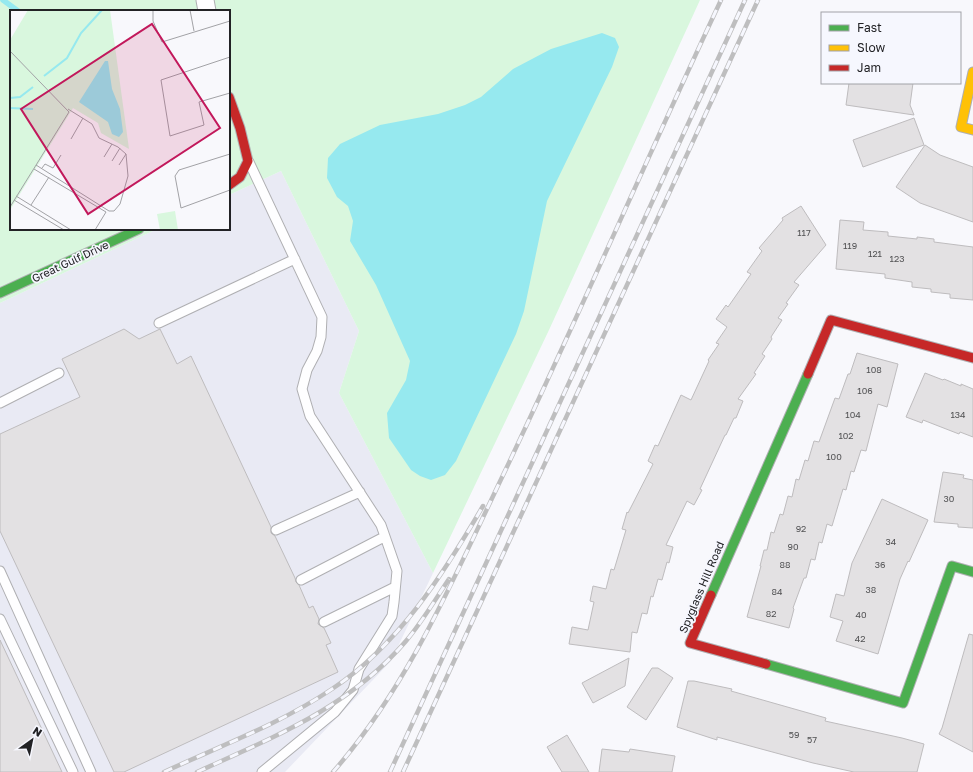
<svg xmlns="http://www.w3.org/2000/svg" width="973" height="772" viewBox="0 0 973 772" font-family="'Golos Text',sans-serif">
	<rect width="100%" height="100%" fill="#f8f8fc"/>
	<path fill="#e9eaf4" d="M281 171 359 331 339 393 433 573 391 661 285 772H0V303L157 229H229V195Z"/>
	<path fill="#d9f7de" d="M0 0H700L549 330 433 573 339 393 359 331 281 171 229 195V11H11V229H157L0 303Z"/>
	<path fill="#96e9ef" d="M602 33 615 38 619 47 612 67 547 201 524 311 516 334 456 461 445 475 431 480 420 476 411 470 389 438 387 413 406 380 410 361 376 285 350 241 353 221 348 206 337 197 327 178 328 158 340 144 380 125 438 114 465 105 481 97 513 69 551 49Z"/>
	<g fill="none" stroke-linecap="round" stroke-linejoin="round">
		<path stroke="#96e9ef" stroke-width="5.5" d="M3 0 18 11"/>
	</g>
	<path fill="#e3e1e3" stroke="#bebcbe" d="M849 83H913L910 105 914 115 846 105Z
		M914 118 924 145 863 167 853 140Z
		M925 145 940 155 973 167V222L920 203 896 187Z
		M801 206 826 245 794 282 799 285 786 303 788 304 778 318 782 320 771 337 772 339 762 354 765 356 754 373 756 374 738 399 743 401 736 418H734L726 435H725L700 489 702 490 694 505 687 501 666 545 673 547 669 563 667 562 662 580 658 579 653 597 651 596 647 614 642 613 637 633 632 632 630 652 569 644 572 627 588 630 594 602 590 601 593 586 606 589 611 569 614 570 626 530 622 529 627 512 628 513 653 464 648 461 655 445 658 446 681 395 691 400 709 361 708 360 719 344 716 343 727 327 716 319 726 305 728 307 751 274 747 272 762 251 759 248 783 220 782 218Z
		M840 220 864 222 863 230 888 232V236L917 239V237L934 239V242L973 247V300L950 298V294L931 292V289L912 287V282L885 278V274L836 269Z
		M124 329 139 339 160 329 177 364 191 356 271 527V533L275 536 295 578 296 582 299 585 309 608 313 606 319 619 318 624 324 628 331 643 326 645 338 672 124 772H114L0 531V434L80 397 62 359Z
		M857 353 898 364 887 407 878 404 866 451 861 450 854 472 851 471 846 490 843 489 832 526 827 524 822 543 819 542 815 560 811 559 806 578H804L793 608 794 609 789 628 747 617 761 566H760L764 550H767L771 532 774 533 780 514 783 515 788 496 792 497 796 479 799 480 805 460 808 461 814 441 819 442 835 398 839 399 848 374H850Z
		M925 373 943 380 944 379 961 386V384L973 389V437L960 432 959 434 923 420 922 423 906 417Z
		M943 472 964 475 963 478 973 480V528L958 527V524L934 522Z
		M882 499 928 520 909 562 908 561 900 579 878 654 836 641 843 621 830 617 836 594 844 596 852 563Z
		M969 634 973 635V752L939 734 942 728Z
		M0 640 62 772H0Z
		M629 658 625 686 593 703 582 683Z
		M652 668H658L673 678 646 720 627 707Z
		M688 681H694L732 689 731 691 826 718 825 721 902 738 924 744 917 772H854L813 763 717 737V740L677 727Z
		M567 735 589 772H562L547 747Z
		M602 749 629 752 630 749 675 756 672 772H599Z"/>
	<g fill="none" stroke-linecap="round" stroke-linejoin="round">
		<g stroke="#afafb2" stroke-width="11">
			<path id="lane" d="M249 162 322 317 321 337 317 351 307 370 302 389 310 416 381 525 397 571 394 602 392 616 359 669 353 690 335 712 262 772
				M159 323 295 259
				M0 403 59 373
				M276 530 360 492
				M0 571 91 772
				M301 580 384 537
				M0 619 73 772
				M324 622 395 587"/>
		</g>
		<g stroke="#afafb2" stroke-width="19">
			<path id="street" d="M205 0 207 11"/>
		</g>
		<g stroke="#afafb2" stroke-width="11">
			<path id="fast" d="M0 293 139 229
				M711 595 808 374
				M766 664 903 703 952 566 973 572"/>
		</g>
		<g stroke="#afafb2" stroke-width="11">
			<path id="slow" d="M973 72 961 127 973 130"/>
		</g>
		<g stroke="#afafb2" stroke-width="11">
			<path id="jam" d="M229 97 240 128 248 161 240 177 229 185
				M808 374 831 320 973 358
				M711 595 690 643 766 664"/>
		</g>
		<use href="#lane" stroke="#fefeff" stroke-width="9"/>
		<use href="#street" stroke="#fefeff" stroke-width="17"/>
		<use href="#fast" stroke="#4caf50" stroke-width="9"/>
		<use href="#slow" stroke="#ffc107" stroke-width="9"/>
		<use href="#jam" stroke="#c62828" stroke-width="9"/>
		<g stroke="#bebebf" stroke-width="4.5">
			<path id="rail" d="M164 772C220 746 280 724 332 689 399 645 444 573 483 506
				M197 772C274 737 350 707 406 641 422 622 435 600 449 579
				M333 772C410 684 455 575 505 471 579 315 648 156 721 0
				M390 772 745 0
				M403 772 758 0"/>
		</g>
		<use href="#rail" stroke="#f6f7fe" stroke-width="3" stroke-dasharray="9" stroke-linecap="butt"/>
	</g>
	<g text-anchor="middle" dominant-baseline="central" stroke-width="3.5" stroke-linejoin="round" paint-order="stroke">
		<g font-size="9" fill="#525254">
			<text x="804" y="232">117</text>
			<text x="850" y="245">119</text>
			<text x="875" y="253">121</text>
			<text x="897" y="258">123</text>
			<text x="874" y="369">108</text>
			<text x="865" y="390">106</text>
			<text x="853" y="414">104</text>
			<text x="958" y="414">134</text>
			<text x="846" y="435">102</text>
			<text x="834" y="456">100</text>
			<text x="949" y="498">30</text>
			<text x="801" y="528">92</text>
			<text x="891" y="541">34</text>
			<text x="793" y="546">90</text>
			<text x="785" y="564">88</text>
			<text x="880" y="564">36</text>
			<text x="871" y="589">38</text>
			<text x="777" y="591">84</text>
			<text x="771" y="613">82</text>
			<text x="861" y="614">40</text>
			<text x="860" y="638">42</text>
			<text x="794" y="734">59</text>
			<text x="812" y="739">57</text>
		</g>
		<g font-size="11" fill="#222225" stroke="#f6f7fe">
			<text transform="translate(70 261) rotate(-25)">Great Gulf Drive</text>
			<text transform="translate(701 587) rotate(-67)">Spyglass Hill Road</text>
		</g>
	</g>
	<g transform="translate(10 10)">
		<rect width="220" height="220" fill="#f8f8fc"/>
		<path d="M18 0H100L119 139 91 123 88 113 63 98 0 200V30ZM165 201 168 220H150L147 204Z" fill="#d9f7de"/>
		<path d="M95 51H98L102 79 110 99 113 122 109 127 102 124 98 112 69 92Z" fill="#96e9ef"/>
		<path fill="none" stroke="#96e9ef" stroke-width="2" d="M34 66 57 48 71 23 92 0M0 88 10 87 23 77M0 98 23 99"/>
		<path fill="none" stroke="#a2a2a6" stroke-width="1" d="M143 0V11L152 32 220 11M180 0 184 21M0 41 59 102 0 197M220 47 151 70 160 126 194 115 189 92 220 83M61 129 73 108M220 144 169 160 165 166 171 198 220 180M94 147 102 134M102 151 110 138M26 155 99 201H104L110 194 118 166 116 144 108 137 89 128 82 114 58 99M109 155 116 144M32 158 35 154 43 158 51 145M24 159 96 202 85 220M6 186 61 220M4 190 54 220M21 195 39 167"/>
		<path fill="#c2185b" fill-opacity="0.15" stroke="#c2185b" stroke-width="2" d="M142 14 210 118 78 204 11 99Z"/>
		<rect width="220" height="220" fill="none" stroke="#222225" stroke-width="2"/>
	</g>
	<rect x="821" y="12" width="140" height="72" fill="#f6f7fe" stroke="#a1a2a7"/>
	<rect x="829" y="25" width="20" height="6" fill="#4caf50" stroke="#a1a2a7"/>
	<text x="857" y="32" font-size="12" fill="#222225">Fast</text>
	<rect x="829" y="45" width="20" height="6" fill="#ffc107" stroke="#a1a2a7"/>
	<text x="857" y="52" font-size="12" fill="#222225">Slow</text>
	<rect x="829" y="65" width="20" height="6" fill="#c62828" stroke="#a1a2a7"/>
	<text x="857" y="72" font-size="12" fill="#222225">Jam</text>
	<g transform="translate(32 740) rotate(33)" stroke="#f6f7fe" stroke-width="3" paint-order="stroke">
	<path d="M0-3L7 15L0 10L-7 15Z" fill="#222225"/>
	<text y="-6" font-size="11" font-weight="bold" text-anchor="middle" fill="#222225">N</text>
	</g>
</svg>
